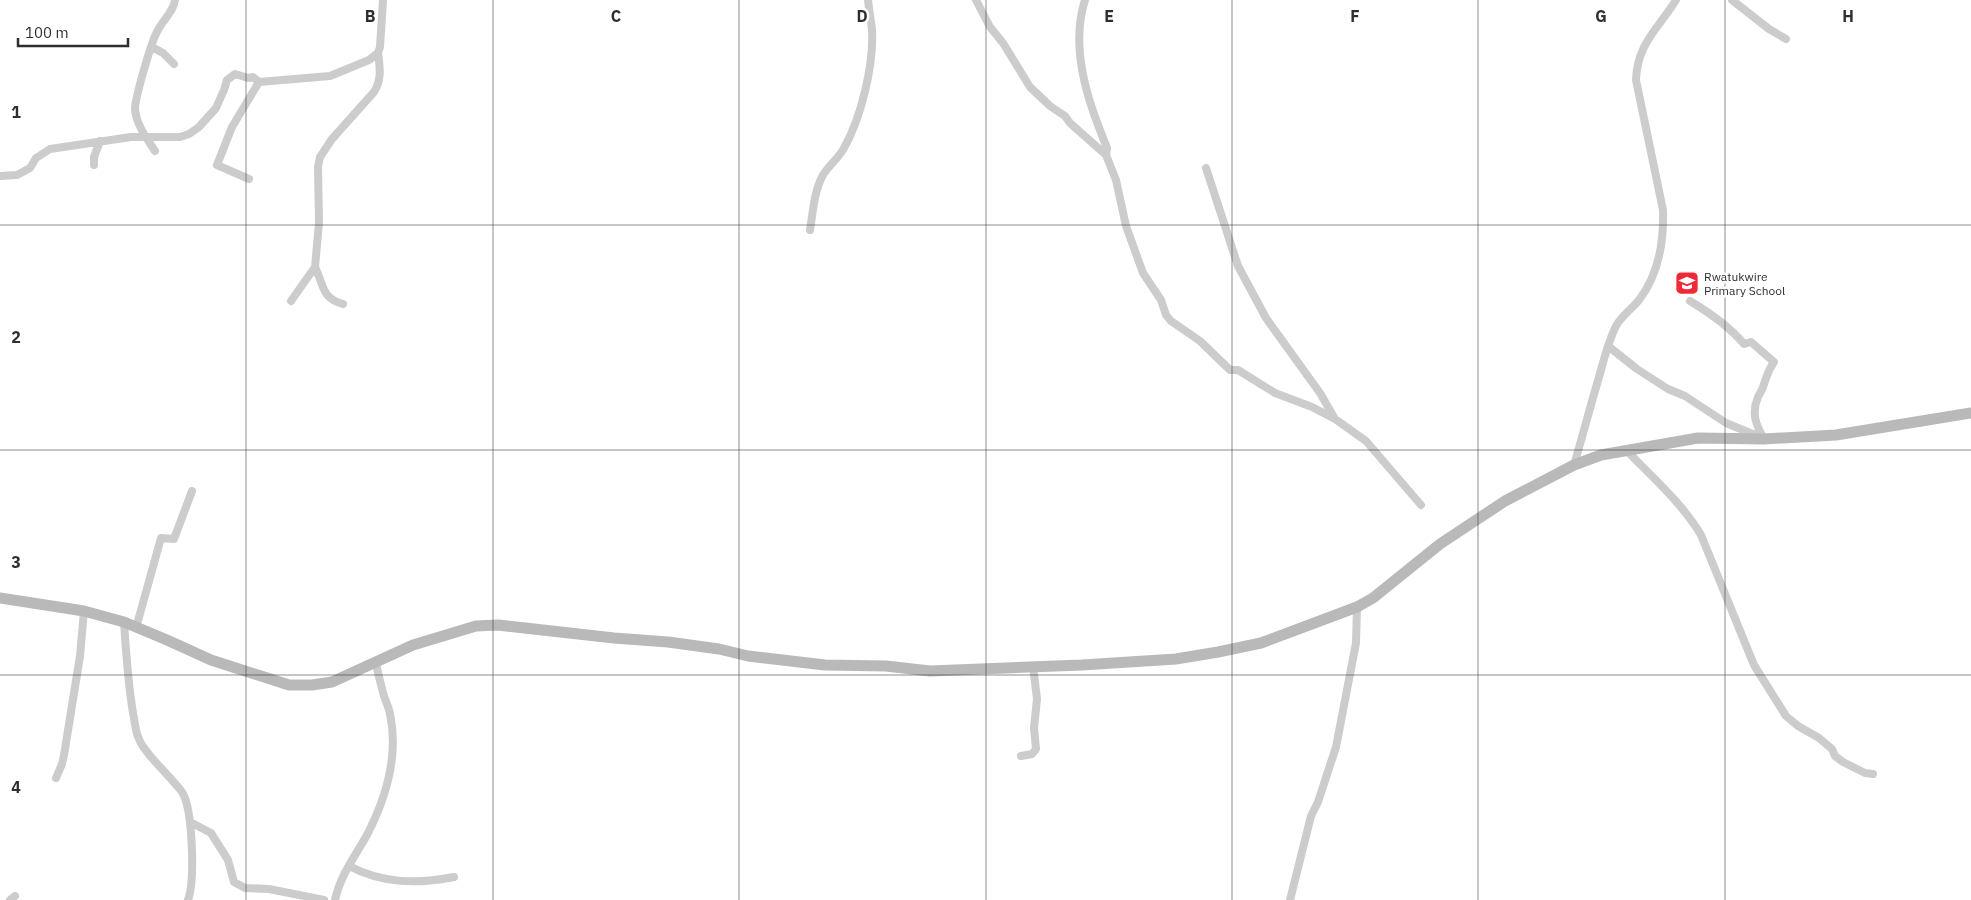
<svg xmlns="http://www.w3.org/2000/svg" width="1971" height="900" viewBox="0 0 1971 900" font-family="'IBM Plex Sans',sans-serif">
	<rect width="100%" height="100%" fill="#fff"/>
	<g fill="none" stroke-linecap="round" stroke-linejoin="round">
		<path stroke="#ccc" stroke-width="8" d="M976 0 990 27 1003 43 1030 87 1050 106 1065 116 1070 123 1106 155
			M1085 0C1074 34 1081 75 1092 108 1096 121 1102 135 1107 148L1106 155 1116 180 1126 226 1143 273 1161 300 1166 315 1171 321 1200 341 1230 370H1238L1275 393 1312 407 1335 419
			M1732 0 1769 29 1786 39
			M152 47 163 53 174 64
			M155 151C147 139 136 124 135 109 135 98 152 39 158 30 163 20 174 11 175 0
			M94 165V157L100 141
			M1206 168 1238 266 1266 318 1320 393 1335 419 1366 441 1421 505
			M0 176 17 175 30 168 36 158 50 149 131 137H180L189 134 199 127 216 108 224 90 227 80 235 74 248 78 253 77 259 82 330 76 369 60 378 53 380 47 383 0
			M249 179 217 165 232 127 259 82
			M810 230C813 212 814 191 823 175 829 165 839 158 844 148 861 118 874 65 872 30 871 20 869 10 868 0
			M315 267C324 285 321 298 343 304
			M291 301 315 267 319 223 318 167 320 157 332 139 374 92C382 79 380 68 378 53
			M1690 301C1710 313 1729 326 1744 344L1751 342 1774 362C1767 372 1767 376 1763 387 1762 391 1759 394 1758 397 1751 413 1756 425 1764 439
			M1608 346 1637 369 1668 389 1685 396 1726 423 1760 437
			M1627 451C1652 477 1682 503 1701 535L1754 665 1786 716 1798 726 1819 738 1832 749 1835 756 1843 762 1865 773 1873 774
			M1574 465C1582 438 1589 411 1597 384 1603 364 1607 344 1616 326 1622 315 1631 310 1639 300 1659 274 1664 243 1663 210L1636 80C1637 44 1658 29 1676 0
			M124 622C126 653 128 683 133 713 135 722 135 731 139 739 144 753 171 777 182 792 193 809 195 881 188 900
			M136 628 161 538 174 539 192 491
			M1021 756 1032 754 1036 749 1034 728 1037 699 1033 666
			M56 778 62 764 64 755 80 656 84 611
			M190 822 211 833 228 860 234 882 245 888 269 889 324 900
			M349 866C383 884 418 884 454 877
			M10 900 15 896
			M335 900C340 876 355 856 367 835 386 798 399 756 390 714 389 708 386 702 384 696 381 685 378 674 376 663
			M1290 900 1311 816 1318 802 1336 747 1356 643 1357 607"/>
		<path stroke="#b9b9b9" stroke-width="11" d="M0 598 84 611 124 622 167 640 211 660 289 685H312L332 682 413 645 476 626 498 625 614 638 668 642 719 649 748 656 825 665 886 666 930 671 1082 665 1176 659 1218 652 1261 643 1357 607 1373 598 1440 544 1505 501 1574 465 1601 455 1698 438 1764 439 1836 435 1971 413"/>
	</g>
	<path fill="none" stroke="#2f2f2f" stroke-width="1" stroke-opacity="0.55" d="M246 0V900M493 0V900M739 0V900M986 0V900M1232 0V900M1478 0V900M1725 0V900M0 225H1971M0 450H1971M0 675H1971"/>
	<defs>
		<g id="school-square" transform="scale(1.25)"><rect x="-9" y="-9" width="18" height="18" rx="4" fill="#ee2a37" stroke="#fff"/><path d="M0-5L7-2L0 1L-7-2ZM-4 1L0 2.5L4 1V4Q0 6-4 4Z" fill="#fff"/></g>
	</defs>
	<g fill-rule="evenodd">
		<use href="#school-square" x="1687" y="283"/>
	</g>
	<g text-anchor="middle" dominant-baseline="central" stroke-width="5" stroke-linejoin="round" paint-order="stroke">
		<g font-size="12" fill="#2f2f2f" stroke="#fff" text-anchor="start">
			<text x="1704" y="276">Rwatukwire<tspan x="1704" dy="14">Primary School</tspan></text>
		</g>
	</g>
	<g font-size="16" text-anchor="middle" font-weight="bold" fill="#2f2f2f" stroke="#fff" stroke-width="5" stroke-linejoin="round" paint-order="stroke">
		<text x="370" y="22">B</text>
		<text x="616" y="22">C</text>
		<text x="862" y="22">D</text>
		<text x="1109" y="22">E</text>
		<text x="1355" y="22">F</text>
		<text x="1601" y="22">G</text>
		<text x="1848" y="22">H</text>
		<text x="16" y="118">1</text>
		<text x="16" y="343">2</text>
		<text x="16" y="568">3</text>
		<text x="16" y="793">4</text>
	</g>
	<path d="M18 38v8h110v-8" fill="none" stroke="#2f2f2f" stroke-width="2.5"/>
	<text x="25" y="38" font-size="15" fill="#2f2f2f" stroke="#ffffff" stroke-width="4" paint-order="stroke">100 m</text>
</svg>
